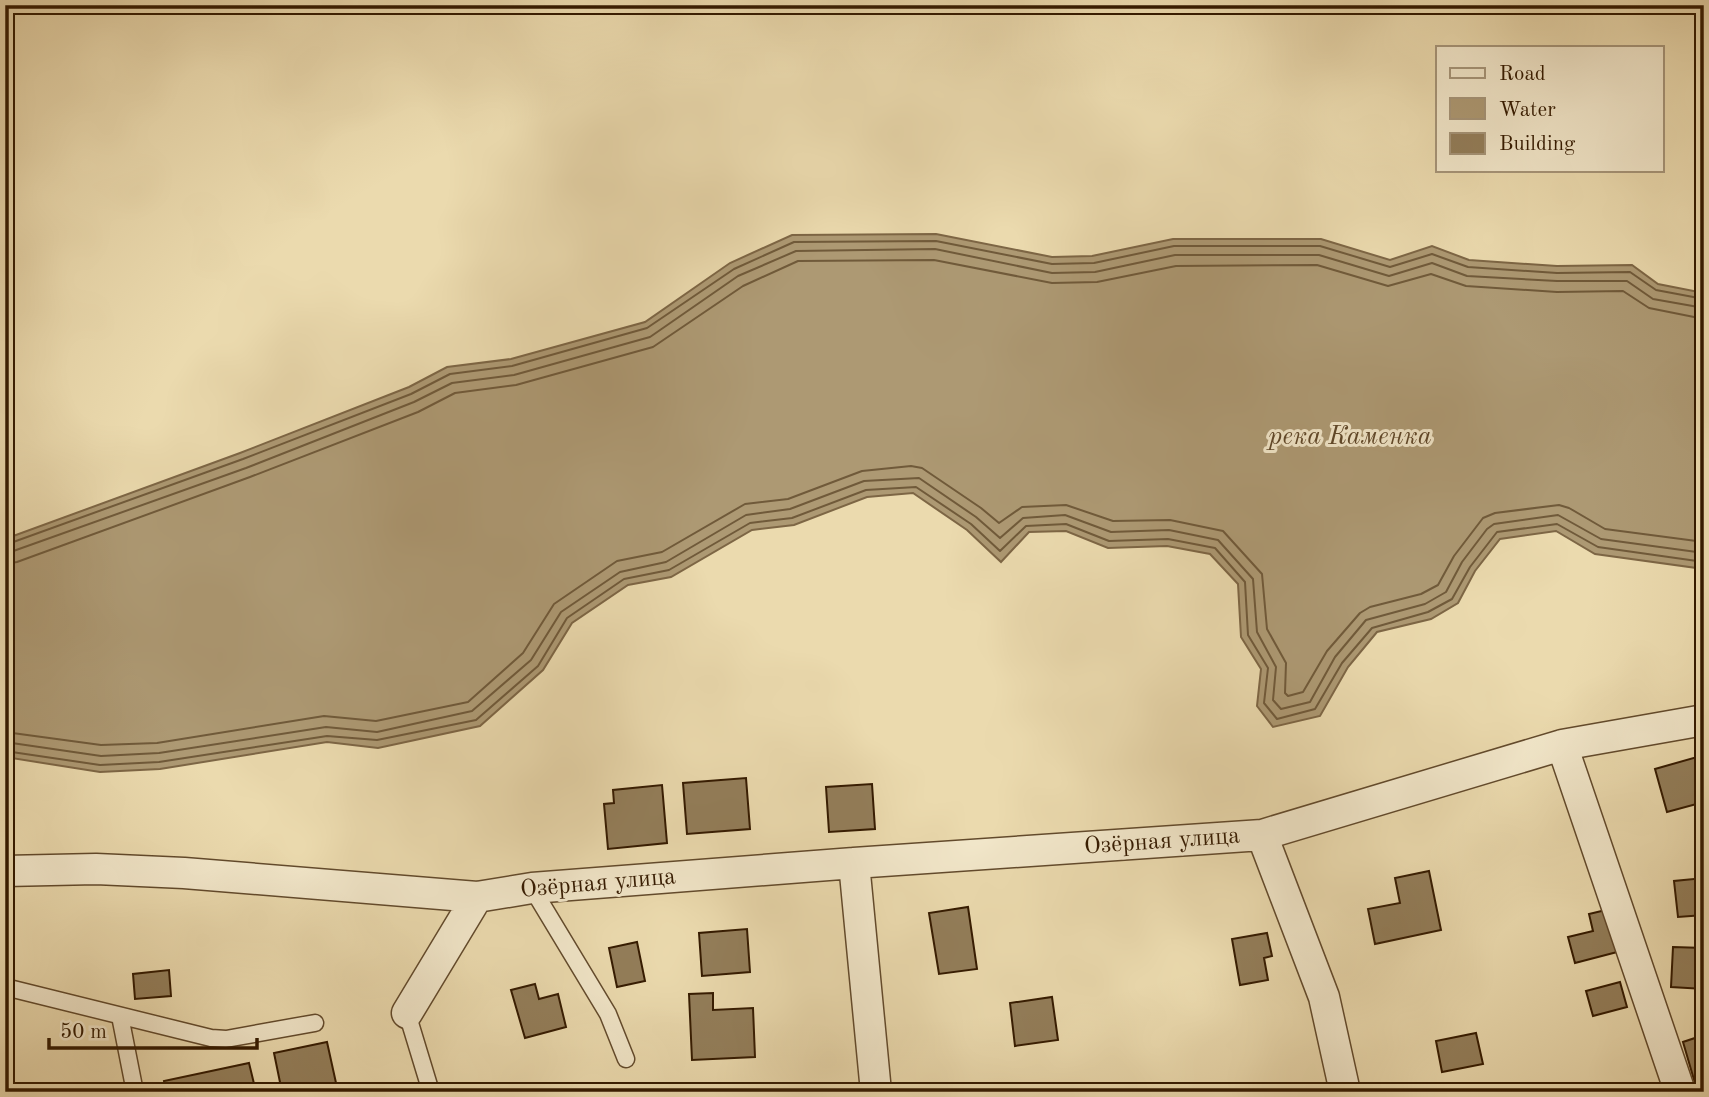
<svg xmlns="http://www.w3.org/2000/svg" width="1709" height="1097" viewBox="0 0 1709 1097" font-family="'Old Standard TT',serif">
	<rect width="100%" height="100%" fill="#ebdaae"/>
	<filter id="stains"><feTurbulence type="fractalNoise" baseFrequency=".00286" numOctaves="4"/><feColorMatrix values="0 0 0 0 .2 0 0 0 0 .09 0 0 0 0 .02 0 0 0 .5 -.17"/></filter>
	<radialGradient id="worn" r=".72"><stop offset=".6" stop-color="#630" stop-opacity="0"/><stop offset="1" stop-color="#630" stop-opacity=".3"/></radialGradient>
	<path fill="#ad9973" stroke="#7d6645" stroke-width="2" d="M936 234 1052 257 1092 256 1173 239H1321L1390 260 1432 246 1469 260 1557 266 1632 265 1658 284 1704 293V569L1595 554 1556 531 1500 539 1475 571 1458 603 1431 619 1377 632 1348 667 1320 716 1273 727 1257 706 1261 669 1241 637 1238 584 1210 554 1167 546 1108 548 1066 531 1029 532 1001 562 967 530 913 493 867 497 794 525 752 530 671 577 628 585 572 623 543 670 480 726 378 748 327 742 160 769 100 772 5 757V539L240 453 409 387 447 367 511 359 645 322 730 263 792 235Z"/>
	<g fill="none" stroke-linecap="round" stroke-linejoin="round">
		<path stroke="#705a3a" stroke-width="2" d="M5 545 243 459 411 394 450 374 512 366 647 328 734 269 794 242 936 241 1052 264 1094 263 1174 246H1320L1390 267 1432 254 1468 267 1557 273 1630 272 1656 290 1704 299
			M5 554 246 468 414 402 452 383 514 375 650 337 738 276 796 251 935 249 1052 273 1095 272 1175 255H1319L1389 276 1432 263 1467 276 1557 281H1627L1653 299 1704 308
			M5 564 17 562 250 477 418 412 455 393 516 385 653 347 743 286 798 261 934 260 1052 283 1097 282 1176 266 1317 265 1388 286 1431 274 1466 286 1557 292 1623 291 1649 308 1704 319
			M5 732 101 745 157 743 324 716 376 721 468 702 523 653 554 604 617 561 662 552 745 504 788 499 862 471 911 466 922 468 981 508 999 523 1022 507 1066 505 1113 521 1170 520 1223 531 1262 574 1267 629 1286 663 1285 693 1288 696 1303 692 1327 651 1360 613 1370 607 1421 594 1438 585 1454 556 1483 518 1495 513 1559 505 1569 508 1605 529 1704 542
			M5 742 101 756 159 753 326 727 377 732 472 711 531 660 561 612 620 572 666 562 746 515 790 509 864 481 919 478 976 517 1000 538 1023 518 1065 515 1111 532 1169 530 1218 540 1253 579 1257 632 1276 667 1273 700 1281 709 1310 702 1335 657 1366 620 1425 604 1446 592 1462 562 1487 529 1494 524 1558 515 1601 539 1704 553
			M5 751 100 765 159 762 327 736 377 740 476 720 538 666 567 618 624 579 669 570 750 523 792 518 866 490 916 487 971 524 1000 551 1026 526 1066 524 1109 541 1168 539 1215 548 1245 582 1248 635 1268 668 1264 703 1277 719 1315 709 1342 663 1372 628 1428 612 1452 599 1470 567 1497 532 1557 524 1598 547 1704 562"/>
	</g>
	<path fill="#937e5a" stroke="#341a00" stroke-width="2" d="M1704 755V802L1667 812 1655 769Z
		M746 778 750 829 687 834 683 783Z
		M872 784 875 829 829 832 826 787Z
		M662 785 667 843 608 849 604 804 614 803 613 790Z
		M1429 871 1441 930 1375 944 1368 909 1400 903 1395 878Z
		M1704 878V915L1678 917 1674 881Z
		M968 907 977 969 939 974 929 913Z
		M1610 909 1621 951 1575 963 1568 937 1593 931 1589 914Z
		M747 929 750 972 702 976 699 933Z
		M1267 933 1272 956 1264 958 1268 980 1240 985 1232 939Z
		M637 942 645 981 617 987 609 948Z
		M1673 947 1704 948V989L1671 987Z
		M169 970 171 996 135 999 133 974Z
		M1620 982 1627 1007 1593 1016 1586 991Z
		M535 984 539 999 558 994 566 1027 525 1038 511 990Z
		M713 993V1010L753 1008 755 1057 692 1060 689 994Z
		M1052 997 1058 1040 1015 1046 1010 1003Z
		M1476 1033 1483 1064 1442 1072 1436 1041Z
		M1704 1035V1088L1697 1090 1683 1042Z
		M327 1042 338 1092H282L274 1053Z
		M249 1063 256 1092H166L164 1081Z"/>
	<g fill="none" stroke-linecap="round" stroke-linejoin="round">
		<g stroke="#624a2c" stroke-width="19">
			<path id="service" d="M532 888 608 1014 626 1059
				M5 987 211 1038 226 1039 315 1023
				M407 1013 431 1092
				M120 1016 135 1092"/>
		</g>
		<g stroke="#624a2c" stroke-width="33">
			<path id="minor" d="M1562 745 1680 1092
				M1262 835 1324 997 1345 1092
				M854 863 876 1092
				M5 871 96 869 184 873 477 897
				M407 1013 477 897 532 888 854 863 1262 835 1562 745 1704 720"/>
		</g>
		<use href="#service" stroke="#f2e7ca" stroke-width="16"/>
		<use href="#minor" stroke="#f2e7ca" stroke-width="30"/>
	</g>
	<g text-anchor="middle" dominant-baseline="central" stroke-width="6" stroke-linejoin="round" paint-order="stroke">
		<g font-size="24" fill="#341a00" stroke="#f2e7ca">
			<text transform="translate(1162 842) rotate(-4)">Озёрная улица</text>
			<text transform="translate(598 884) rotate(-5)">Озёрная улица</text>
		</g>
		<g font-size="26" font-style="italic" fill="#5e4628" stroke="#f2e7ca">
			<text x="1350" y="437">река Каменка</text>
		</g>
	</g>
	<rect width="1709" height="1097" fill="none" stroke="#ebdaae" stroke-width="28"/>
	<rect x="7" y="7" width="1695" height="1083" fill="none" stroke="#341a00" stroke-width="3.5"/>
	<rect x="14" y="14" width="1681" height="1069" fill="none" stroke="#341a00" stroke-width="2"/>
	<rect x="1436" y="46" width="228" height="126" fill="#f2e7ca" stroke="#a69579" stroke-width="2"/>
	<rect x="1450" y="68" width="35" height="10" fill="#f2e7ca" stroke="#a69579" stroke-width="2"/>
	<text x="1499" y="80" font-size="21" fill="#341a00">Road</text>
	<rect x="1450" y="98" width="35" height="21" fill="#ad9973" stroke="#a69579" stroke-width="2"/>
	<text x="1499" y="116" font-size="21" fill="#341a00">Water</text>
	<rect x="1450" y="133" width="35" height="21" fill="#937e5a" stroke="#a69579" stroke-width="2"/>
	<text x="1499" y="150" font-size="21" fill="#341a00">Building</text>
	<path d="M49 1038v10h208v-10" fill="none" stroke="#341a00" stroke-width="3.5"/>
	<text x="60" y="1038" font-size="21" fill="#341a00" stroke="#f2e7ca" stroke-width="5" paint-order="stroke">50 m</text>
	<rect width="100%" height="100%" filter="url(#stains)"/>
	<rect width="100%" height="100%" fill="url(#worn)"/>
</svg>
